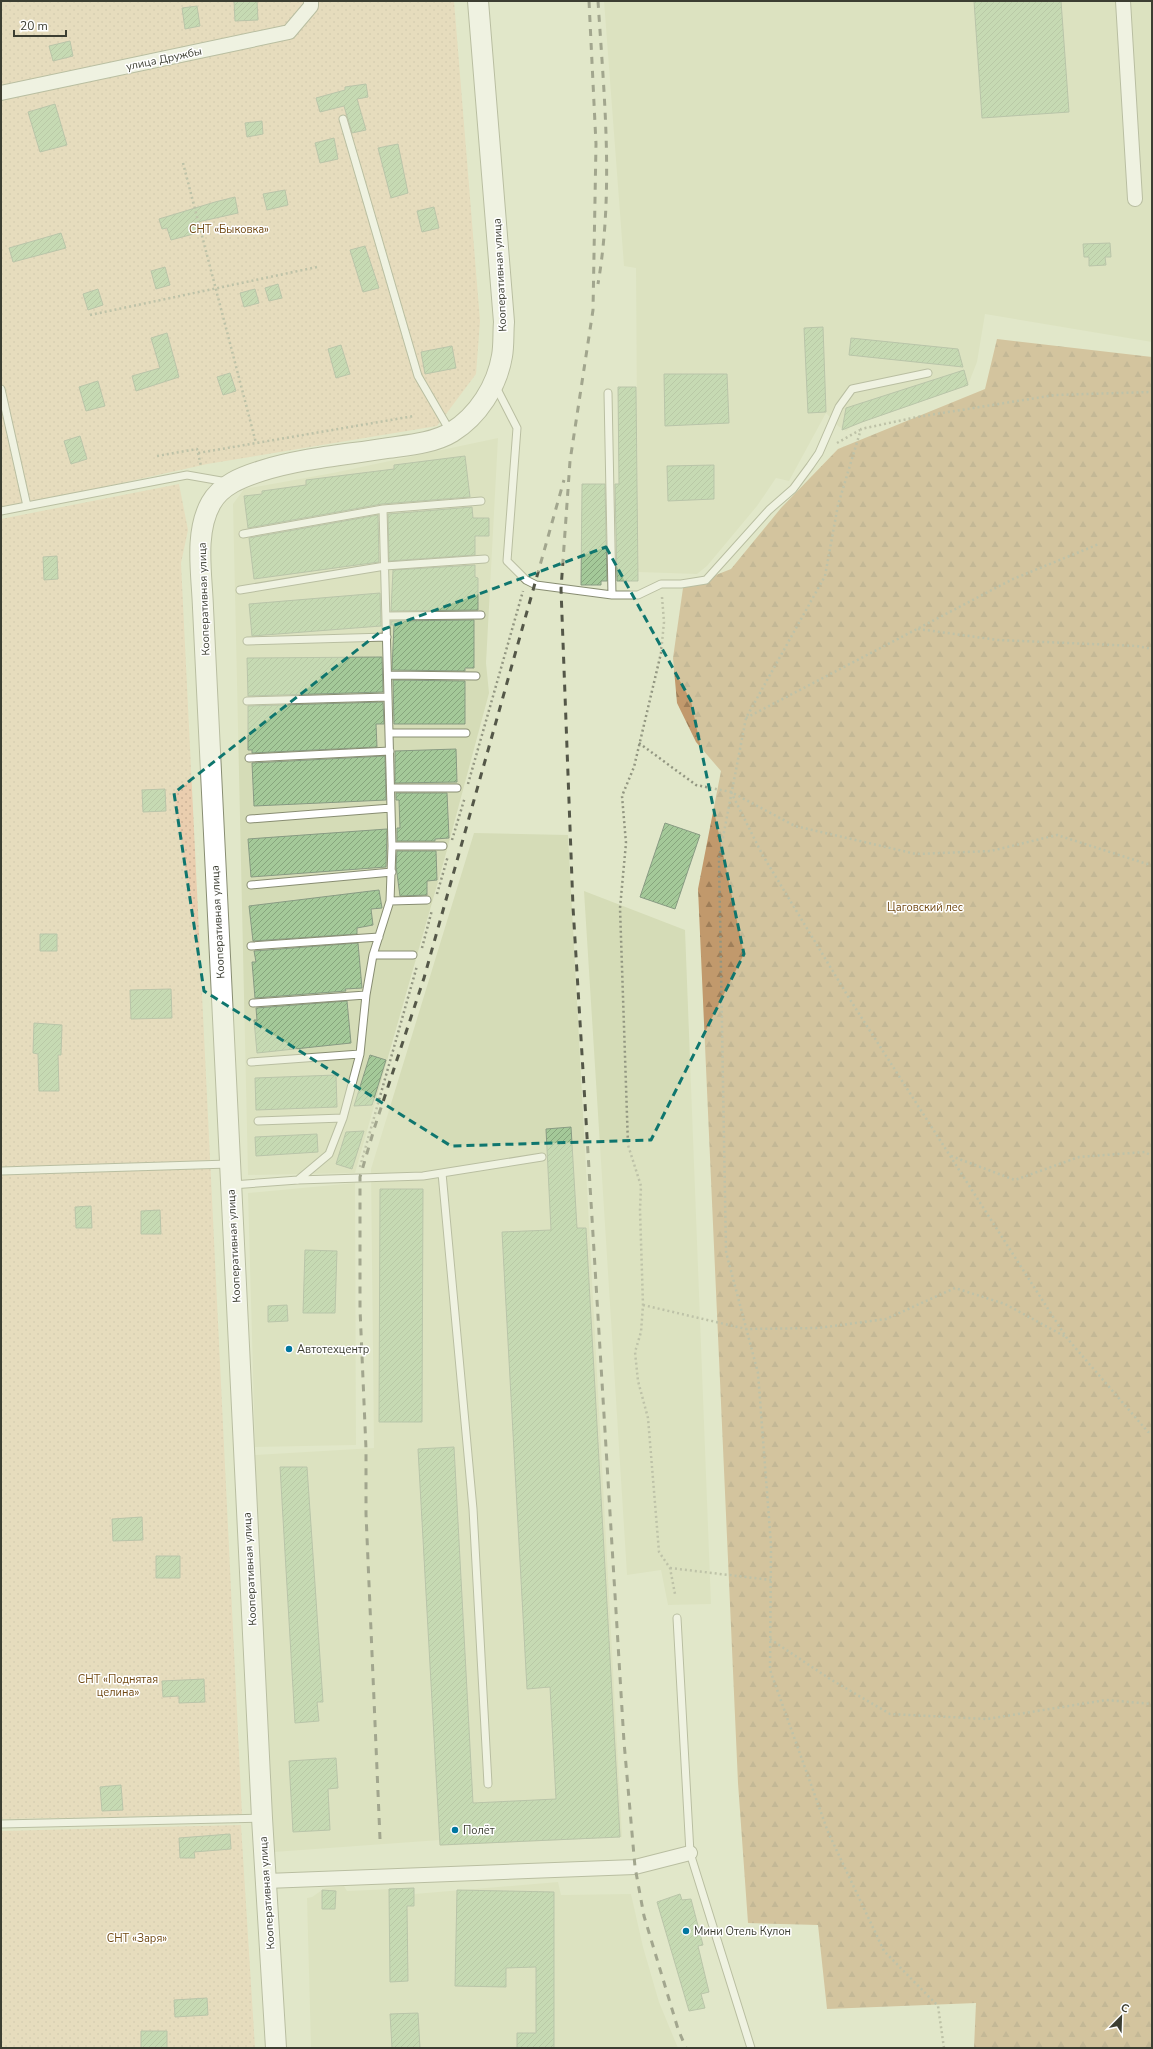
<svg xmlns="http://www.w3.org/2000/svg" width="1153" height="2049" viewBox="0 0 1153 2049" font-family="'Nunito Sans',sans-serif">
	<defs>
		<pattern id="green-dots" width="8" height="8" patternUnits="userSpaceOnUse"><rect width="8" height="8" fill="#eaceaf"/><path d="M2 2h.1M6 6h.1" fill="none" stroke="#cab297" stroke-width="1.8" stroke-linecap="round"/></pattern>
		<pattern id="forest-firs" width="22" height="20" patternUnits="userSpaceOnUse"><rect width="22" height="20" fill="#c1996c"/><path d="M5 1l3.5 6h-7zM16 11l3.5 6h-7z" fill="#9e7e59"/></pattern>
		<pattern id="building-hatch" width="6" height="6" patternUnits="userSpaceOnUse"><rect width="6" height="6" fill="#a4c999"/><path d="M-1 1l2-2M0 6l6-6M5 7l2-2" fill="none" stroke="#87a57d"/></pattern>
	</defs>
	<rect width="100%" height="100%" fill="#e1e7c9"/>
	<path fill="#d5dcb7" d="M604 1H1152V342L985 314 977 362 968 385 862 422 851 427 846 431 838 426 826 413 789 481 776 478 757 506 707 566 697 574 638 572 636 268 624 266Z
		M498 438 486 663 489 693 445 857 355 1173 248 1175 233 504 244 489 333 473Z
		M474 833 568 835 622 1837 440 1846V1840L274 1852 255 1455 374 1448 371 1169Z
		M584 891 685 930 711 1604 668 1605 661 1570 627 1575Z
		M355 1183 356 1445 255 1447 248 1193Z
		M558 1882 561 1895 631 1894 643 1947 659 2002 678 2048H311L307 1898 312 1897 325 1888 344 1886 347 1891 414 1888V1894Z"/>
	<path fill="url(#green-dots)" d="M1 1H454L480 321 476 374 437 426 207 464 1 510Z
		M179 484 188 530 181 563 242 1815 1 1819V519Z
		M241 1825 255 2048H1V1831Z"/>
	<path fill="url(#forest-firs)" d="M997 339 1152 357V2048H974L976 2003 827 2009 818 1925 748 1923 738 1783 698 889 721 771 696 742 677 703 673 658 683 588 731 569 781 508 838 449 985 389Z"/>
	<path fill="url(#building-hatch)" stroke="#889b83" d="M234 1H257L258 20 235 21Z
		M974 1H1061L1069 112 982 118Z
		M197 6 200 26 185 29 182 8Z
		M70 41 73 56 53 61 49 46Z
		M366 84 368 97 357 99 366 130 352 133 344 106 320 112 316 98 345 90V87Z
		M55 104 67 145 40 152 28 112Z
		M262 121 263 134 247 137 245 123Z
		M334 138 338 159 320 163 315 143Z
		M398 144 408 193 391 198 378 148Z
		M285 190 288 205 267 210 263 194Z
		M235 197 238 213 198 222 201 232 171 240 167 228 162 229 159 219 215 202Z
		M434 207 439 228 422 232 417 211Z
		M61 233 66 248 13 262 9 248Z
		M1110 243 1111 257H1105L1106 265 1089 266V257H1084L1083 244Z
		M365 246 379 288 363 292 350 250Z
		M165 267 170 285 156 289 151 271Z
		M278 284 282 298 269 301 265 288Z
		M98 289 103 305 88 310 83 294Z
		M255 289 259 303 244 307 240 293Z
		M823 327 826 412 808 413 804 328Z
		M167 333 179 377 136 391 132 376 160 368 151 338Z
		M851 338 958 349 963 367 849 355Z
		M341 345 350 374 336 378 328 349Z
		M452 346 456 368 425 374 421 352Z
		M964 370 968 385 862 422 842 430 846 408Z
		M230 373 236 391 223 395 217 377Z
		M664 374H727L729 423 665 426Z
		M98 381 105 406 86 411 79 387Z
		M618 387H636L638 581H617L615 484H619Z
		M80 436 87 459 71 464 64 441Z
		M465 456 470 497 382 504 248 528 244 496 262 494V491L306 485V480L394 469V465Z
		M714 465V499L668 501 667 466Z
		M582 484H605L607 581H601V585H581Z
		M472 507 473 518H489V536H475V555L389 561 388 514Z
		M378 515 379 562 254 579 249 538Z
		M57 556 58 579 44 580 43 557Z
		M475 565V577L478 578V610L391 611 393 570Z
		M380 593 381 626 252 636 249 604Z
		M474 620V668H465V671L392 670 394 625H391V621Z
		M382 657 383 692 248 696 247 658Z
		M393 680 465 681V724H394Z
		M383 702 384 724H376L377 747 252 753V750H248V706Z
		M456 749 457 782 395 783V751Z
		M385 756 386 800 254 806 252 763Z
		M165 789 166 811 143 812 142 790Z
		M396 793H447L449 838 435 839V841H397V828H400L399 800H396Z
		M665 823 700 835 675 909 640 897Z
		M387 829 386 867 251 877 248 839Z
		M397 851H436L437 880 427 881V895L400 896 396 866Z
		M379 890 382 908 371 909 373 925 357 928V934L253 941 249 906Z
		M40 934H57V951H40Z
		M358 943 362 988 345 989 346 991 255 998 252 962H256L254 951Z
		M171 989 172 1018 131 1019 130 990Z
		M347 1001 351 1043 257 1053 254 1020H257L256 1008Z
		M34 1023 62 1025 61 1055H58L59 1091H39L38 1054 33 1053Z
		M370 1055 386 1060 372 1105 354 1106Z
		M336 1075 337 1107 256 1110 255 1078Z
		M571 1127 577 1228H586L620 1837 440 1845 418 1449 454 1447 473 1803 556 1799 550 1687 527 1689 502 1232 551 1230 546 1129Z
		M364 1131 352 1169 336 1164 346 1132Z
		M317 1134 318 1152 256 1156 255 1137Z
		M380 1189H423L422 1422H379Z
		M91 1206 92 1228H76L75 1207Z
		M160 1210 161 1234H141V1211Z
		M305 1250 337 1251 335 1313H303Z
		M287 1305 288 1321 268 1322V1306Z
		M280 1467H307L323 1702H317L319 1721 295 1723Z
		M142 1517 143 1540 113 1541 112 1519Z
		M156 1556H180V1578H156Z
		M204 1679 205 1702 179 1703V1696L163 1697 162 1681Z
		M336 1758 338 1788 328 1789 330 1830 293 1832 289 1761Z
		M121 1785 123 1810 102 1811 100 1787Z
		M230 1834 231 1849 194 1852 195 1858H180L179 1838Z
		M414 1888V1906H407L408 1981 390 1982 389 1889Z
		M322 1890 336 1891 335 1909H322Z
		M457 1890 554 1892V2048H517V2033H536V1967L506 1968V1987L455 1986Z
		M680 1894 682 1900 691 1899 703 1945 698 1946 709 1992 701 1994 705 2008 689 2011 657 1902Z
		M207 1998 208 2015 175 2017 174 2000Z
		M418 2013 420 2048H392L390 2014Z
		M141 2031H167V2048H141Z"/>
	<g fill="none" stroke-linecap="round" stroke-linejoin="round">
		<g stroke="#888d72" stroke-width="9">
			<path id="service" d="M343 119 418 376 450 431
				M496 387 517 428 507 561 526 580 536 585 612 595H638L661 584H681L706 580 769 510 793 489 810 466 819 453 839 407 852 389 928 373
				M1 389 27 506
				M608 393 612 595
				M383 509 481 501
				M1 511 187 475 227 482
				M243 534 383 509 392 846 390 901 373 955 366 995 360 1054 343 1118 329 1154 298 1180
				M240 590 385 566 485 559
				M386 616 481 615
				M247 641 387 637
				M388 675 476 676
				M247 701 388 697
				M389 733H466
				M249 758 390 751
				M391 788H457
				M250 819 391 808
				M392 846H443
				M251 885 392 872
				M390 901 427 900
				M251 946 379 937
				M373 955H413
				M253 1003 366 995
				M251 1062 360 1054
				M258 1121 343 1118
				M1 1171 229 1164
				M442 1173 473 1509 488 1784
				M232 1185 298 1180 423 1176 542 1157
				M677 1618 690 1853 751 2048
				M1 1824 262 1818"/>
		</g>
		<g stroke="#888d72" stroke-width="16">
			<path id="minor" d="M1123 1 1135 199
				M1 93 289 32 311 6V1
				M266 1881 635 1867 690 1853"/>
		</g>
		<g stroke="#888d72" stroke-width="22">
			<path id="secondary" d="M276 2048 262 1818 203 608C202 575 194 533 211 503 221 485 242 477 261 471 302 458 345 455 388 448 409 445 434 443 452 432 478 416 497 386 502 356 504 345 503 333 504 322L478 1"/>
		</g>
		<path stroke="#929681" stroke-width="2.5" stroke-dasharray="2 3" stroke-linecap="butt" d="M183 163 256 443
			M90 315 317 267
			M837 443 860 430
			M198 453 201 466
			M157 456 197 449 198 453 414 416
			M662 597 664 622 661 653 634 767 622 796 626 843 620 908 628 1145 641 1186 640 1210 643 1305 641 1332 635 1352 638 1381 648 1418 659 1552 670 1568 675 1594
			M918 629 998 640 1137 646 1152 649
			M746 718 1013 579 1099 544
			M639 743 696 785 731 792 795 826 916 854 991 851 1057 835 1147 864 1152 863
			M468 784 523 591
			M731 792 762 854 849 998 1066 1337 1148 1432H1152
			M452 840 465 797
			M437 894 448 856
			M422 948 432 910
			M951 1156 1015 1180 1079 1157 1145 1152 1152 1156
			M360 1167 417 966
			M643 1305 746 1329 818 1328 886 1319 955 1288 1005 1304 1066 1337
			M670 1568 771 1580
			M770 1639 830 1679 890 1714 987 1719 1106 1700 1152 1704
			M944 2048 938 2006 884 1951 828 1832 770 1670 771 1545 758 1373 726 1252 719 858 746 718 825 576 838 505 861 429 917 417 1055 395 1152 392"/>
		<use href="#service" stroke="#fff" stroke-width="7"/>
		<use href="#minor" stroke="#fff" stroke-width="14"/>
		<use href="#secondary" stroke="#fff" stroke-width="20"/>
		<path stroke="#545748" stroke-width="3" stroke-dasharray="7 7" stroke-linecap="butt" d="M589 1 596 144 593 310 570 461 561 589 573 907 624 1742 635 1867 644 1916 678 2029 686 2048
			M598 1C604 95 614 190 598 284
			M380 1839 366 1514V1449L360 1309V1177L375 1126 424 978 564 480"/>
	</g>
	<path d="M0 0H1153V2049H0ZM606 547 691 701 744 954 651 1140 451 1146 204 991 174 793 384 629Z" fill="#e1e7c9" fill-opacity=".55" fill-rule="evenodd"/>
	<path fill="none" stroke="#0f766e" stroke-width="3" stroke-dasharray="8 5" stroke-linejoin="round" d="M606 547 691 701 744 954 651 1140 451 1146 204 991 174 793 384 629Z"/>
	<g fill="#0077a0" stroke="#fff" stroke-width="1.5">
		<circle cx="289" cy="1349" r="4"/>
		<circle cx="455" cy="1830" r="4"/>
		<circle cx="686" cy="1931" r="4"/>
	</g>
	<g text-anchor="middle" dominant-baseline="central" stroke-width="3" stroke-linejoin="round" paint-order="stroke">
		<g font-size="11" fill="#3c3e32" stroke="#fff">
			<text transform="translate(164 59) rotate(-12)">улица Дружбы</text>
			<text transform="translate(500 275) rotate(-93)">Кооперативная улица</text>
			<text transform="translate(204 599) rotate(-92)">Кооперативная улица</text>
			<text transform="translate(218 922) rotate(-93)">Кооперативная улица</text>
			<text transform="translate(234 1246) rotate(-93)">Кооперативная улица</text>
			<text transform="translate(250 1569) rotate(-93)">Кооперативная улица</text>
			<text transform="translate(267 1893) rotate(-94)">Кооперативная улица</text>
		</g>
		<g font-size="11" fill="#714913" stroke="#fff">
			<text x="229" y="229">СНТ «Быковка»</text>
			<text x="925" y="907">Цаговский лес</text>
			<text x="118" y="1679">СНТ «Поднятая<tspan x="118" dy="13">целина»</tspan></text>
			<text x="137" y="1938">СНТ «Заря»</text>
		</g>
		<g font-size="11" fill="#3c3e32" stroke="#fff" text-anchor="start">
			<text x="297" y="1349">Автотехцентр</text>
			<text x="463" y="1830">Полёт</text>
			<text x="694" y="1931">Мини Отель Кулон</text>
		</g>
	</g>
	<rect width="1153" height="2049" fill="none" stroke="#3c3e32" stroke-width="4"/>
	<g transform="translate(1121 2017) rotate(23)" stroke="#ffffff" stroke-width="3" paint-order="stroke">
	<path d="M0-3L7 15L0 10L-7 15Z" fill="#3c3e32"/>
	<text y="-6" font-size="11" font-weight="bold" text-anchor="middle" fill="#3c3e32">С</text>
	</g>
	<path d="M14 30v6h52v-6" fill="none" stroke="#3c3e32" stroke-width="2"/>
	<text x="20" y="30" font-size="12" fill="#3c3e32" stroke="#ffffff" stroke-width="3" paint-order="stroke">20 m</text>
</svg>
